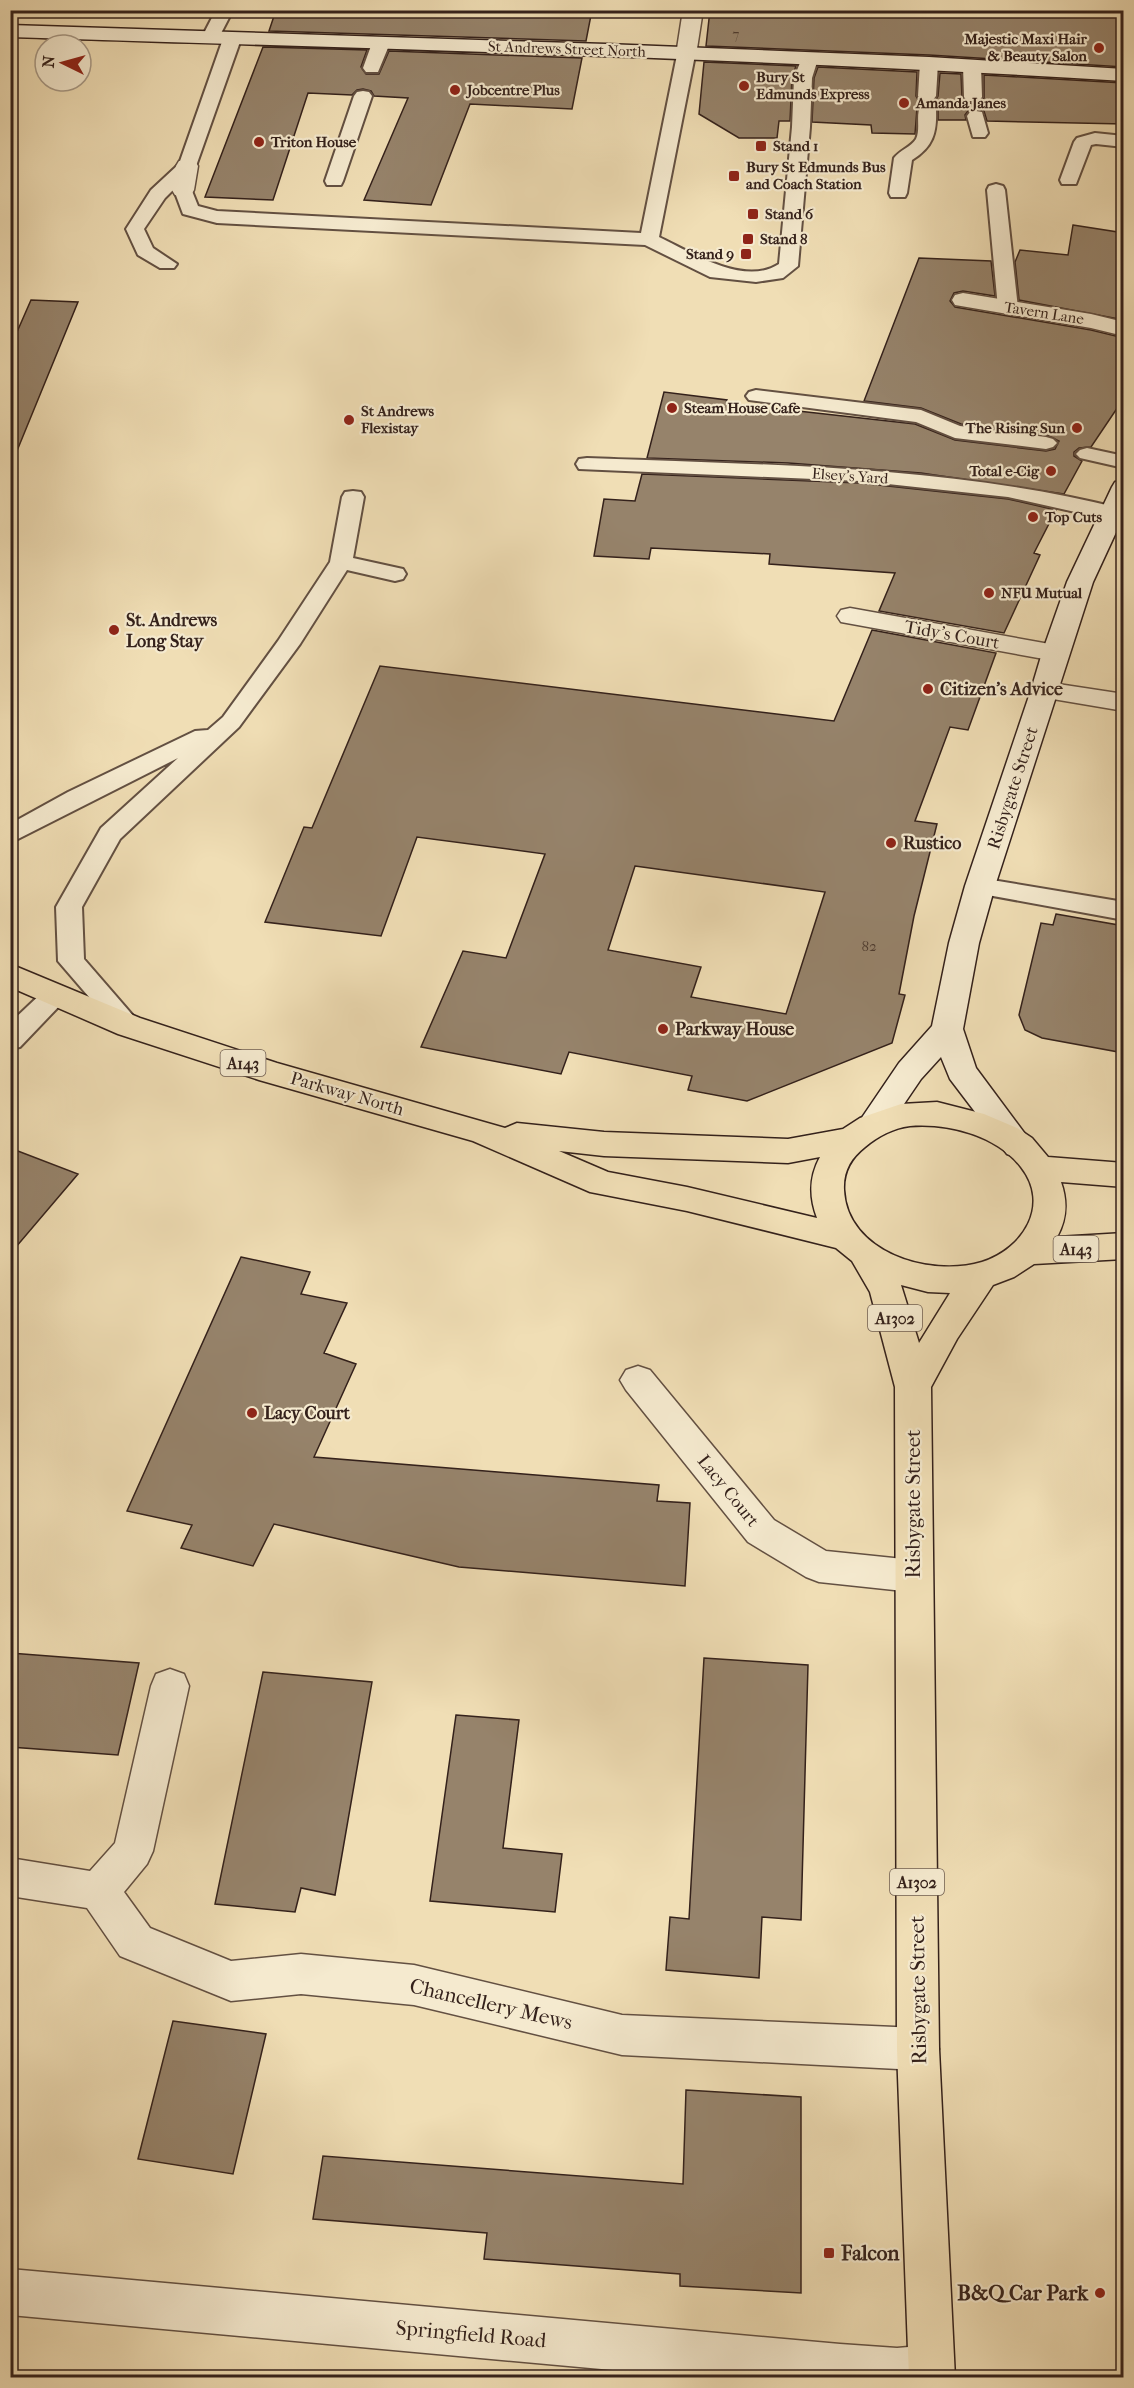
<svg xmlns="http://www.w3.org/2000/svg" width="1134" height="2388" viewBox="0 0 1134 2388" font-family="'IM FELL French Canon',serif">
	<rect width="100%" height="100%" fill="#f0deb5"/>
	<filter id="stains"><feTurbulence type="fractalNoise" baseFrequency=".00333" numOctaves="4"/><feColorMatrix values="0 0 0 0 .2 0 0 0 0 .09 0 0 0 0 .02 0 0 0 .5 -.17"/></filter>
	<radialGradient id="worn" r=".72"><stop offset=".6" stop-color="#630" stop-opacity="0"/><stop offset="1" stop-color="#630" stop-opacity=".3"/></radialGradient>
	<path fill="#96836b" stroke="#34211b" stroke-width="1.5" fill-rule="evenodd" d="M276 10H592L586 41 269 31Z
		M710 10H1124V67L929 55 706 46Z
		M263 47 367 50 361 67 366 74H379L389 51 582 58 572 109 470 104 431 205 364 200 408 98 374 96 371 91 363 89 357 90 352 95 308 93 273 200 205 197Z
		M704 62 796 66 792 78 790 121H779L777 138H739L699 114Z
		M818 67 917 72 916 96 919 101 924 102 919 104 917 108 915 134 872 133 871 125 812 122 814 78Z
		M940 73 961 74 962 97 967 103H979L984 98V75L1124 83V124L987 121 984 111 976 109 968 111 965 115 966 120H938V108L930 102 935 101 938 96Z
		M1073 225 1124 233V320L1019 300 1015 262 1020 250 1068 255Z
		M919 258 991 261 995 296 963 291 954 293 950 301 955 307 1091 330 1124 338V398L1091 447 1079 448 1074 452V456L1082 461 1064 494 921 473 788 463 647 458 664 392 727 400 726 403 915 424 955 440 1046 451 1055 449 1059 441 1047 435 961 424 921 408 864 401Z
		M31 300 78 302 12 463 10 348Z
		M642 474 860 483 1008 499 1056 510 1034 553 1040 555 1004 633 879 611 895 573 769 564 770 554 651 548 649 559 594 556 604 499 635 501Z
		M872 630 996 653 968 730 950 727 915 821 937 824 914 916 899 994 905 995 892 1043 747 1101 688 1090 692 1076 569 1052 561 1074 421 1047 463 951 506 958 545 854 417 837 381 936 265 922 304 827 312 828 380 666 834 721ZM635 866 825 892 786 1014 691 997 701 967 608 950Z
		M1056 914 1124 926V1053L1042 1038 1025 1030 1019 1015 1041 923 1053 925Z
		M10 1148 78 1174 10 1254Z
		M241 1257 310 1272 301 1294 347 1303 324 1353 356 1364 314 1457 659 1485 657 1501 690 1503 685 1586 459 1567 274 1524 253 1566 181 1548 192 1525 127 1511Z
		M10 1653 139 1663 118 1755 10 1747Z
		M704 1658 808 1665 801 1920 762 1917 759 1978 666 1970 670 1917 689 1919Z
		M263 1672 372 1682 335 1895 301 1888 295 1912 215 1904Z
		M456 1715 519 1720 503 1848 562 1854 555 1912 430 1901Z
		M173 2021 266 2034 233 2174 138 2159Z
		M686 2090 801 2097V2293L680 2286V2274L484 2259 487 2233 313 2219 323 2156 683 2184Z"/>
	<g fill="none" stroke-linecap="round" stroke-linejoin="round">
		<g stroke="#635042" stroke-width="4">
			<path id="lane" d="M216 10H233L217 41H205L202 37Z
				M232 34 238 35 241 39 196 166 177 186H190L198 206 217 211 641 233 677 55 680 51H692L695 55 659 237C691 252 744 287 779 264L792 127 794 78 803 55H815L818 59 812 78 810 127 798 266 783 278 756 282 710 277 645 245 217 223 183 214 174 190 176 187 165 198 144 229 153 248 177 264 174 268H160L138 255 126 229 151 190 179 164 223 39 226 35Z
				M381 38 387 39 390 43 378 72H366L363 68 372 43 375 39Z
				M929 58 935 59 938 63 936 96 933 100H921L918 96 920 63 923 59Z
				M972 61 978 62 981 66 982 97 979 101H967L964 97 963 66 966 62Z
				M363 91 369 92 372 96 343 181 341 185H327L325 181 354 96 357 92Z
				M927 104 933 105 936 109C937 133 933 147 912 160L907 193 905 197H891L889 193 894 158C900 150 911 147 916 139 921 128 915 115 921 105Z
				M976 111 982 112 988 133 985 137H973L967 116 970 112Z
				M1095 133 1124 136V147L1096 144 1091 145 1076 184H1062L1060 180 1074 142 1077 138Z
				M996 184 1003 186 1005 190 1018 308 1015 312H1001L998 308 987 190 989 186Z
				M756 390 921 410 960 426 1046 437 1053 439 1057 443 1053 447 1046 449 955 438 916 422 749 400 746 396 749 392Z
				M1087 448 1124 456V468L1080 458 1076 454 1080 450Z
				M587 458C765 465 945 465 1119 508L1122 513 1119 518 1111 520 1008 497 860 481 579 469 576 464 579 459Z
				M353 491 361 492 364 497 353 558 403 569 406 574 403 579 395 581 347 570 300 644 239 727 120 839 82 907 84 959 142 1026 138 1033 129 1035 120 1033 58 961 56 907 101 828 178 758 10 843V824L68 792 195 731 208 730 223 717 278 641 330 562 342 497 345 492Z
				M980 878 1124 902V920L971 892 967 886 971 880Z
				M55 986 64 989 68 995 64 1001 20 1047 10 1049V1023L46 989Z"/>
		</g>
		<g stroke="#635042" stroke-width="3">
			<path id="street" d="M683 10H703L696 55 693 59H679L676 55Z
				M187 160 195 161 198 166 194 190 191 195 183 196 175 195 172 190 176 166 179 161Z
				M963 293 1091 314 1124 322V336L1091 328 955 305 952 300 955 295Z
				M850 608 1055 645 1064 647 1068 653 1064 659 1055 661 841 622 837 616 841 610Z
				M1045 682 1124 694V711L1035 696 1031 690 1035 684Z
				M638 1366 650 1370 774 1520 826 1551 913 1560 926 1565 932 1576 926 1587 913 1592 819 1582 806 1577 748 1542 626 1390 620 1380 626 1370Z
				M170 1669 184 1674 189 1686 153 1851 147 1864 124 1892 150 1928 231 1961 301 1954 414 1965 622 2015 918 2028 933 2034 939 2049 933 2064 918 2070 622 2055 414 2005 301 1994 231 2001 120 1956 87 1908 10 1896V1858L90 1871 115 1843 151 1686 156 1674Z
				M10 2269 840 2344 897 2348 931 2345 947 2352 954 2368 950 2378H700L10 2315Z"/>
		</g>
		<g stroke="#34211b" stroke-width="3">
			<path id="secondary" d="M10 25 606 44 929 57 1124 69V81C753 58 382 49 10 37Z
				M1124 480V515L1093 582 995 886 979 943 963 1029 976 1068 1034 1146 1029 1154 1018 1158 1007 1154 950 1079 941 1057 921 1079 885 1132 874 1136 863 1132 858 1124 863 1116 899 1063 932 1026 949 943 965 886 1031 690 1042 653 1067 582 1112 487 1115 482Z"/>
		</g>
		<g stroke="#34211b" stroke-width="3">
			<path id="primary" d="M10 964 140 1018 277 1063 505 1128 517 1123 604 1132 788 1139 843 1129 860 1118 901 1104 937 1102 984 1114 1017 1128 1032 1138 1048 1157 1124 1163V1187L1061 1182C1068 1202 1067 1219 1057 1237L1124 1233V1259L1034 1264 1014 1277 993 1285 957 1339 931 1387 939 2049 955 2378H909L897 2049 895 1387 870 1292 852 1261 836 1248 687 1211 590 1192 473 1141 259 1080 118 1034 10 987ZM910 1126C948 1123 996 1135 1021 1167 1051 1205 1023 1249 982 1262 929 1278 847 1252 844 1190 843 1171 851 1158 865 1147 877 1137 893 1128 910 1126ZM559 1151 604 1156 788 1163 820 1157C809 1177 809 1197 817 1218L687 1187 608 1172ZM901 1285 928 1292 950 1293 919 1343Z"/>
		</g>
		<use href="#lane" fill="#f5eacf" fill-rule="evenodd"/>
		<use href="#street" fill="#f5eacf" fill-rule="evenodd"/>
		<use href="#secondary" fill="#f5eacf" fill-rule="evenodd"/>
		<use href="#primary" fill="#f0deb5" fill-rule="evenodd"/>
	</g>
	<g fill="#8f2418" stroke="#f5eacf" stroke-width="2">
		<circle cx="1099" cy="48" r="6"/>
		<circle cx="744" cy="86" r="6"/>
		<circle cx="455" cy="90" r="6"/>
		<circle cx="904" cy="103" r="6"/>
		<circle cx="259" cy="142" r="6"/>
		<rect x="755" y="140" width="12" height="12" rx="3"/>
		<rect x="728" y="170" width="12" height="12" rx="3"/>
		<rect x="747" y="208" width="12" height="12" rx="3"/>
		<rect x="742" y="233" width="12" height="12" rx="3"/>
		<rect x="740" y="248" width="12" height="12" rx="3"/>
		<circle cx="672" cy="408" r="6"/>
		<circle cx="349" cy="420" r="6"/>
		<circle cx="1077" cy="428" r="6"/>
		<circle cx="1051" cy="471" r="6"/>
		<circle cx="1033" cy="517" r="6"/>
		<circle cx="989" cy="593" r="6"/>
		<circle cx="114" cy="630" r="6"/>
		<circle cx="928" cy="689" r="6"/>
		<circle cx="891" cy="843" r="6"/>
		<circle cx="663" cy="1029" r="6"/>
		<circle cx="252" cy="1413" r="6"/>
		<rect x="823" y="2247" width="12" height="12" rx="3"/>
		<circle cx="1100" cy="2293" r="6"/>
	</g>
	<g text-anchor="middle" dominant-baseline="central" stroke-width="4.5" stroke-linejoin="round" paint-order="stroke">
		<g font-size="14" fill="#4c3a2f">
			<text x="736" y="34">7</text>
		</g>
		<g font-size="15" font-weight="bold" fill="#34211b" stroke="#f5eacf" text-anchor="start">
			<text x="1087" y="39" text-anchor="end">Majestic Maxi Hair<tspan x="1087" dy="17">&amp; Beauty Salon</tspan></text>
			<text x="756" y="77">Bury St<tspan x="756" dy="17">Edmunds Express</tspan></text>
			<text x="467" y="90">Jobcentre Plus</text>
			<text x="916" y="103">Amanda Janes</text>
			<text x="271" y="142">Triton House</text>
			<text x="773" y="146">Stand 1</text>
			<text x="746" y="167">Bury St Edmunds Bus<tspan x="746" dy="17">and Coach Station</tspan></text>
			<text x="765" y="214">Stand 6</text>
			<text x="760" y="239">Stand 8</text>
			<text x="734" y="254" text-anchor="end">Stand 9</text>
			<text x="684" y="408">Steam House Cafe</text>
			<text x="361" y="411">St Andrews<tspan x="361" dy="17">Flexistay</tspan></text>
			<text x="1065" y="428" text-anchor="end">The Rising Sun</text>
			<text x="1039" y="471" text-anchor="end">Total e-Cig</text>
			<text x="1045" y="517">Top Cuts</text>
			<text x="1001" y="593">NFU Mutual</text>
		</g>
		<g font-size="15" fill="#34211b" stroke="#f5eacf">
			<text transform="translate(567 49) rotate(2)">St Andrews Street North</text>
			<text transform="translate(1044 313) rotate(9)">Tavern Lane</text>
			<text transform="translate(850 476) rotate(4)">Elsey's Yard</text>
		</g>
		<g font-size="15" fill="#4c3a2f">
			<text x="869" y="946">82</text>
		</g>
		<g fill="#f5eacf" stroke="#6e5d51" stroke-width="1.5">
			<rect x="220.5" y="1050" width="45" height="26" rx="4.5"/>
			<rect x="1053.5" y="1236" width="45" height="26" rx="4.5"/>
			<rect x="868" y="1305" width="54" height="26" rx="4.5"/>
			<rect x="890" y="1869" width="54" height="26" rx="4.5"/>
		</g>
		<g font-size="16" font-weight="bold" fill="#34211b">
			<text x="243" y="1063">A143</text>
			<text x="1076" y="1249">A143</text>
			<text x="895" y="1318">A1302</text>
			<text x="917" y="1882">A1302</text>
		</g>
		<g font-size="18" font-weight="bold" fill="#34211b" stroke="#f5eacf" text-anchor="start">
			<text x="126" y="620">St. Andrews<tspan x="126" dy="21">Long Stay</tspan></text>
			<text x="940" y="689">Citizen's Advice</text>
			<text x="903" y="843">Rustico</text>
			<text x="675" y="1029">Parkway House</text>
			<text x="264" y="1413">Lacy Court</text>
		</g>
		<g font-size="18" fill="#34211b" stroke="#f5eacf">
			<text transform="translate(952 635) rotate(10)">Tidy's Court</text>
			<text transform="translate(1013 788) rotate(-72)">Risbygate Street</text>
			<text transform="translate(347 1094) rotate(16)">Parkway North</text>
			<text transform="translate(728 1491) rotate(51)">Lacy Court</text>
		</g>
		<g font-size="21" fill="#34211b" stroke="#f5eacf">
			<text transform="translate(913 1504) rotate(-90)">Risbygate Street</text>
			<text transform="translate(918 1990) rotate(-91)">Risbygate Street</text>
			<text transform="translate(491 2004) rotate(13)">Chancellery Mews</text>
			<text transform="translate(471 2334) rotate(5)">Springfield Road</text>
		</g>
		<g font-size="21" font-weight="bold" fill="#34211b" stroke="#f5eacf" text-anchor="start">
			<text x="841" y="2253">Falcon</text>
			<text x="1088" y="2293" text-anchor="end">B&amp;Q Car Park</text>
		</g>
	</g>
	<rect width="1134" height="2388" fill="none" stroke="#f0deb5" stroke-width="36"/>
	<rect x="12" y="12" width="1110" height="2364" fill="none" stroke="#34211b" stroke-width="3"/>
	<rect x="18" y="18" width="1098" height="2352" fill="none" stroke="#34211b" stroke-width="1.5"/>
	<g transform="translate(63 63) rotate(275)"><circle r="28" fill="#f5eacf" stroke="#a89a87" stroke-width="1.5"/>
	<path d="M0-4.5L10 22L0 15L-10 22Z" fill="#8f2418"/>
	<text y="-9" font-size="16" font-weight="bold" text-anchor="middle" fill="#34211b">N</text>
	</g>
	<rect width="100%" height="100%" filter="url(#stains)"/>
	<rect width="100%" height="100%" fill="url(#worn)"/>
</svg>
